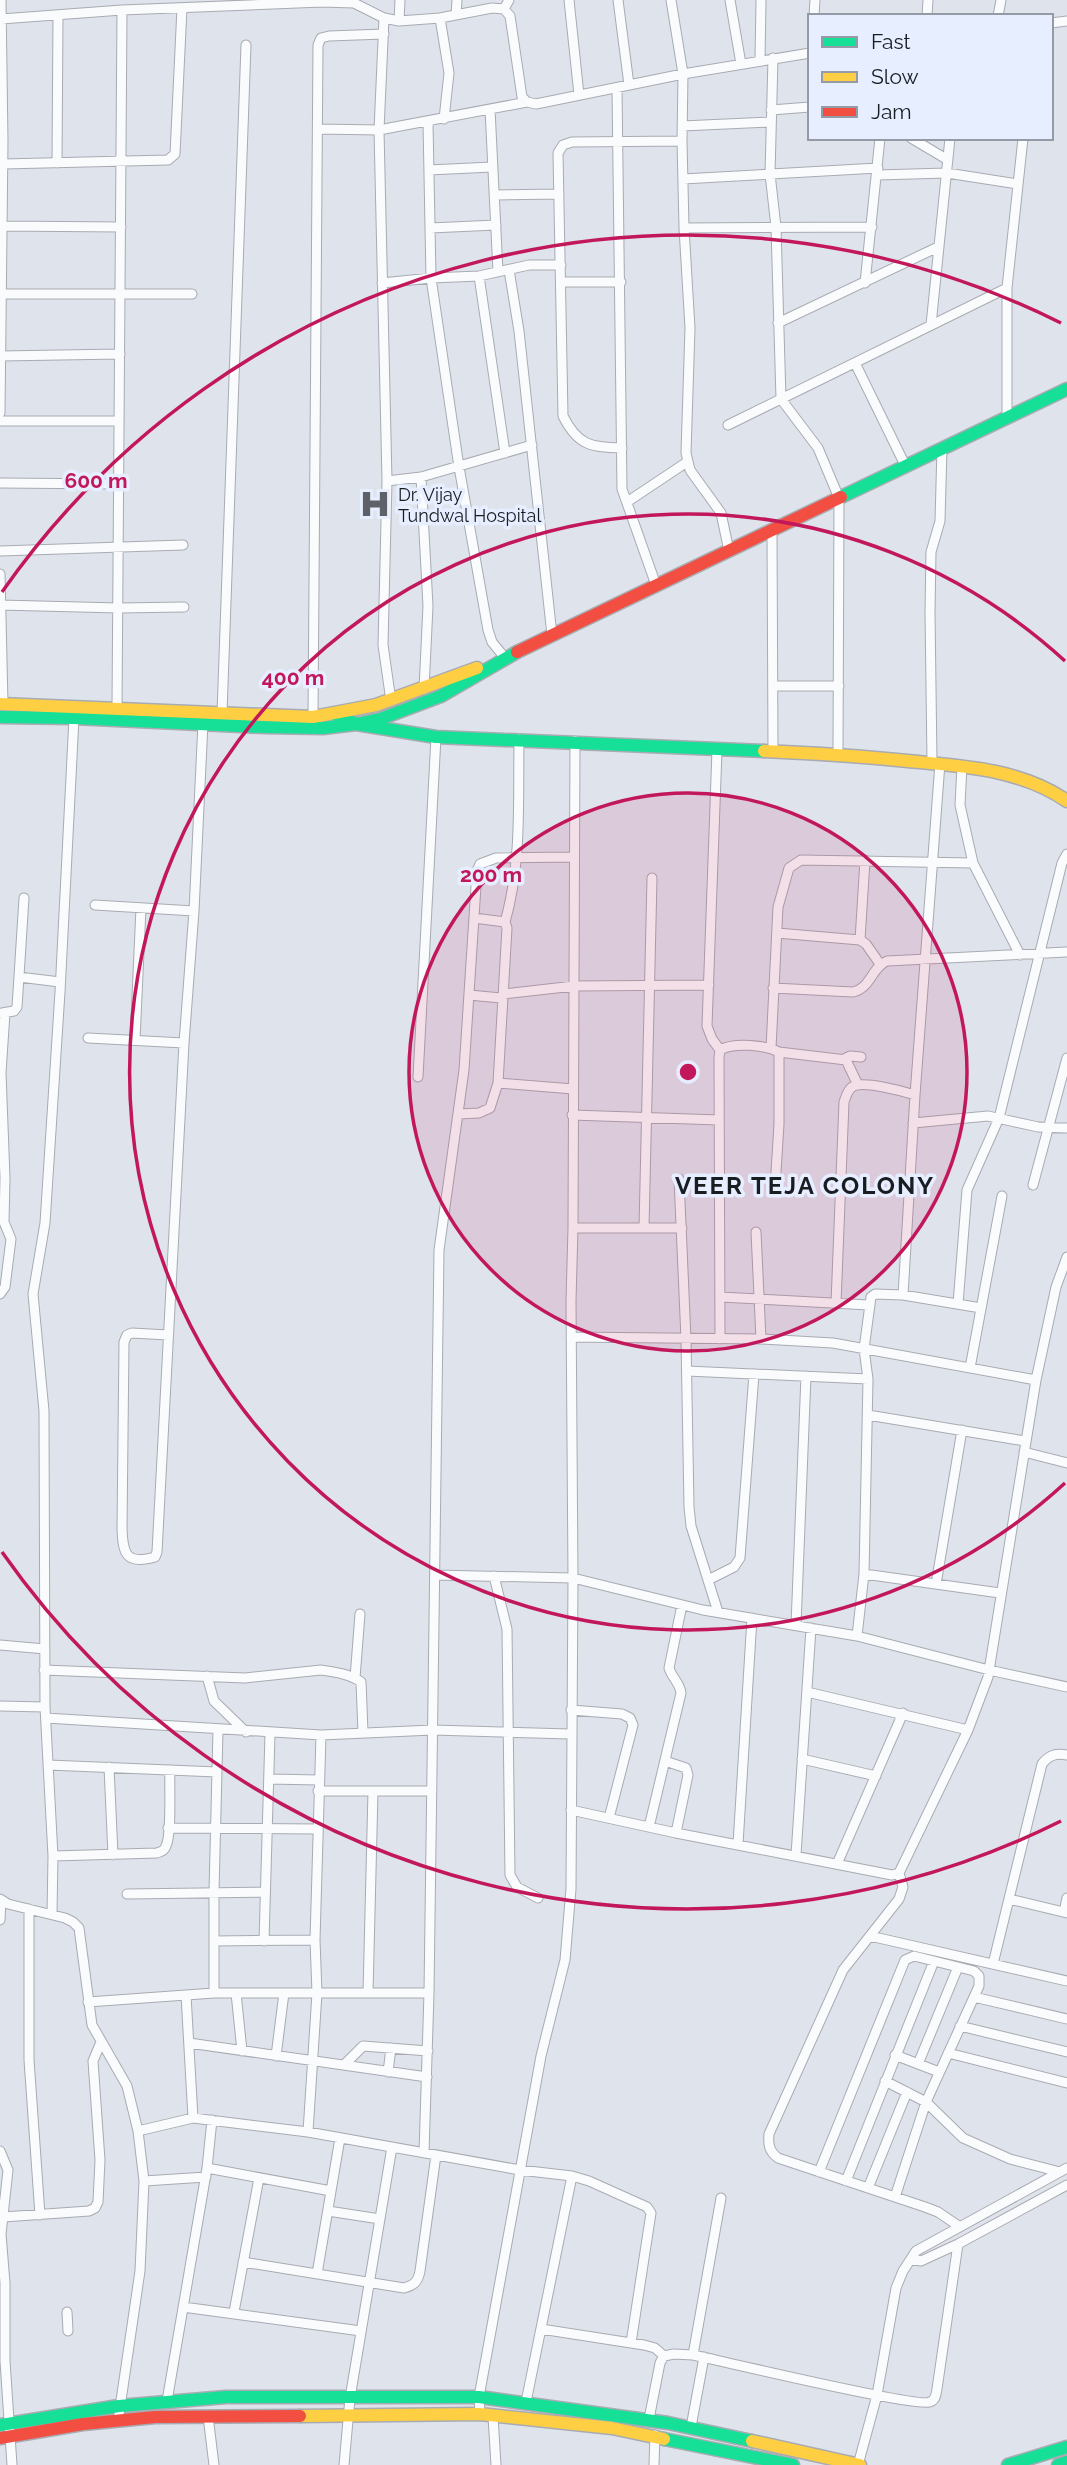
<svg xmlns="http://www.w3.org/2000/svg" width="1067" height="2465" viewBox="0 0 1067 2465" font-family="Raleway,sans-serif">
	<rect width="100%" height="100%" fill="#dfe3eb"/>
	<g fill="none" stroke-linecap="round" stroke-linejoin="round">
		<g stroke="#a8abb2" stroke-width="11">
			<path id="street" d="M569 0 579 95
				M618 0 629 85
				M671 0 683 74 682 141 684 228 690 328 686 453 690 470 721 513 729 551
				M730 0 741 64
				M504 9 509 0
				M456 15 457 0
				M814 16 815 0
				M927 16 928 0
				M998 16 1001 0
				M384 18 379 130 387 481 383 645 391 701
				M440 18 449 73 444 119
				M1 19 122 10 322 2 354 3 384 18 399 21 440 18 492 8 504 9 510 16 522 97 527 102 536 104 683 74 810 53
				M399 21 400 0
				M1051 23 1067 21
				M773 58 770 174 776 227 781 399 818 448 839 498 838 754
				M760 60 761 0
				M617 88 622 489 656 585
				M490 109 498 272
				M771 110 810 107
				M428 122 431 278 459 467 488 630 492 642 505 658
				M682 126 771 122
				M318 129 379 130 527 102
				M911 138 948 160
				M57 163 58 15
				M3 164 168 160 175 154 182 8
				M429 170 492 167
				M877 175 947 173 1018 184
				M683 179 878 168
				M494 195 559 194
				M2 226 121 227
				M430 228 496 225
				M684 228 872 227
				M509 270 519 331 552 635
				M479 276 505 453
				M561 282H621
				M382 283 431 278 479 276 529 265H561
				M865 283 880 138
				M1 294H192
				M778 323 938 247
				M931 325 950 138
				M1 356 120 354
				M855 363 906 467
				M0 413 3 141 1 0
				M1007 417V288L1023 138
				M0 421H119
				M728 425 1007 288
				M622 448C591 447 578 446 563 416L558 153 563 145 572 142 682 141
				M421 477 428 606 424 689
				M387 481 421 477 532 445
				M0 483 119 484
				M627 502 687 462
				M772 531 773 751
				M0 551 183 545
				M0 574 3 704
				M0 605 119 608 184 607
				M774 686H839
				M117 708 122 10
				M222 713 246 45
				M313 717 318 45 321 38 329 36 384 34
				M717 750 707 1026 712 1039 720 1050
				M932 762 930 612 931 552 940 521 942 448
				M962 766 960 805 973 863 1020 955
				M95 905 194 911
				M505 922C522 863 518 799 519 739
				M777 933 860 940 866 944 880 964
				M860 940 865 860
				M19 977 60 982
				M773 988 853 992C871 988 871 968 887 961L1067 952
				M469 995 501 998 504 994 574 986 709 985
				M2 1013 14 1011 17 1007 24 898
				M88 1038 184 1043
				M135 1040 141 908
				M771 1048 778 907 789 868 801 860 973 863
				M779 1052 846 1060 858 1085
				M844 1059 850 1056 861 1057
				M418 1077 436 737
				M498 1083 573 1089
				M458 1114 479 1113 490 1108 498 1083 507 928 505 922 474 918
				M572 1115 719 1120
				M913 1123 988 1116 1038 1127 1067 1128
				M679 1179 686 1339 689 1507 691 1526 718 1612
				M1033 1185 1067 1058
				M573 1228H682
				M644 1228 652 878
				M756 1232 761 1339
				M0 1294 5 1287 11 1239 4 1222 5 1178 1 1073 5 1013
				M903 1295 915 1095 940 763
				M720 1297 869 1305
				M836 1303 844 1102C846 1097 847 1091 852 1087 862 1080 902 1091 915 1095
				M958 1304 967 1190 999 1118 1062 863 1067 854
				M168 1335 132 1333 127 1335 124 1342 122 1529C123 1554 126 1565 155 1557L157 1552 184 1043 194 911 203 723
				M571 1337 761 1339 833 1343 1036 1380
				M720 1339 719 1057 720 1050C734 1042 765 1045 779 1052V1124L775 1188
				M970 1368 1002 1196
				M687 1371 868 1379
				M868 1415 1025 1441
				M1024 1452 1067 1463
				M864 1574 1000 1593
				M435 1575 573 1578 703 1610 857 1636 989 1670 1067 1687
				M494 1576 507 1629 510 1875 517 1887 538 1898
				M708 1580 734 1567 740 1558 754 1374
				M936 1584 962 1430
				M796 1625 806 1376
				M857 1636 864 1574 868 1379 864 1349 871 1297 875 1294 903 1295 981 1308
				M0 1645 45 1649
				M44 1670 245 1678 321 1670C335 1672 350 1674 361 1682L363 1732
				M207 1676 214 1701 246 1732
				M355 1678 360 1614
				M807 1692 968 1730
				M0 1706 45 1707
				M571 1710 622 1714 630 1718 633 1725 609 1818
				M46 1718 321 1735 433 1730 570 1734
				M802 1759 876 1776
				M665 1761 686 1768 688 1775 676 1833
				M48 1765 217 1772
				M109 1767 113 1855
				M269 1779 319 1780
				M318 1791H432
				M571 1810 676 1833 892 1875 899 1873 968 1730 988 1677 1036 1380 1056 1287 1067 1257
				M649 1827 681 1693C680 1683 672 1678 669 1668L682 1605
				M168 1828 318 1829
				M738 1844 752 1618
				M796 1855 811 1628
				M53 1856 157 1853C162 1851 164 1851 166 1846 172 1834 169 1786 170 1770
				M837 1864 903 1713
				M899 1873 903 1887 899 1899 843 1970 769 2134C768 2145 769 2151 778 2158L925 2207 938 2212 960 2227
				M127 1894 265 1892
				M0 1899 8 1904 65 1918 73 1922 79 1928 92 2025 127 2086 138 2131 144 2181 140 2271 118 2421
				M1009 1899 1067 1913
				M29 1909V2060L40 2215
				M1064 1912 1067 1898
				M52 1914 53 1856 45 1707 44 1411 33 1294 45 1223 60 992 74 718
				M0 1920 1 1900
				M870 1936 1067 1981
				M214 1941 315 1940
				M264 1941 270 1734
				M993 1964 1042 1764C1049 1755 1056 1753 1067 1755
				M214 1993V1892L218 1730
				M236 1993 242 2051
				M368 1993 373 1791
				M186 1995 193 2118
				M974 1997 1067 2019
				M88 2002 214 1993H429
				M960 2026 1067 2052
				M189 2043 427 2077
				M948 2053 1067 2083
				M895 2055 939 2072
				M276 2056 284 1993
				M918 2064 958 1967
				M344 2065 363 2046 428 2051
				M388 2072 391 2048
				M885 2081 926 2102 963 2138 1010 2159 1060 2172
				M138 2131 193 2118 308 2132 520 2170 572 2176 589 2181 647 2207 651 2213 631 2343
				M308 2132 317 1993 315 1940 321 1735
				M0 2151 8 2170 1 2234 5 2283V2361L12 2465
				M424 2153 429 1993 439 1250 464 1070 477 871 480 864 496 858 573 857
				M207 2168 331 2191
				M819 2172 905 1960 914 1956 974 1971 979 1976V1986L926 2102 895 2197
				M144 2181 206 2177
				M846 2181 934 1961
				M868 2188 907 2092
				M328 2211 380 2219
				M3 2217 89 2211 95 2208 98 2202 100 2160 93 2061 101 2042
				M911 2259 921 2261 958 2244 1067 2185
				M243 2262 404 2288C415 2285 418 2281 420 2271L436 2155
				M317 2274 340 2138
				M183 2307 361 2331
				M67 2312 68 2331
				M234 2312 259 2178
				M541 2329 644 2345 655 2348 664 2356
				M693 2355 721 2198
				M167 2401 207 2168 212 2120
				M526 2402 572 2176
				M480 2414 479 2397 541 2056 565 1960 571 1889 573 1578 571 1301 573 1228 575 741
				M208 2416 214 2465
				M493 2416 496 2465
				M649 2419 660 2363 664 2356 674 2354 693 2355C722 2361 918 2408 930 2402 936 2400 936 2394 937 2389L958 2244
				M691 2427 704 2357
				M344 2465 350 2398 392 2147
				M654 2465 655 2435
				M858 2465 877 2395 896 2288 903 2271 916 2251 1067 2168"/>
		</g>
		<g stroke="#a8abb2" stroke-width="15">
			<path id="fast" d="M841 497 1067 389
				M336 715 356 724 436 737 764 751
				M0 717 74 718 264 727 323 728 356 724 380 719 441 696 517 652
				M0 2425 119 2406 226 2397H479L668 2423 752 2441
				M664 2439 793 2465
				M1008 2465 1067 2447
				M1058 2465 1067 2462"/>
		</g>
		<g stroke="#a8abb2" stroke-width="15">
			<path id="slow" d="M0 704 313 717 376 705 477 668
				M764 751C812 753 860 756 908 761 962 766 1021 769 1067 801
				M300 2416 480 2414 612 2428 664 2439
				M752 2441 860 2465"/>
		</g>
		<g stroke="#a8abb2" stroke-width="15">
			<path id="jam" d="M517 652 841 497
				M0 2438 83 2424 155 2417 300 2416"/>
		</g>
		<use href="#street" stroke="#fafbfc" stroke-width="9"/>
		<use href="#fast" stroke="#16e098" stroke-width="12"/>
		<use href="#slow" stroke="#ffcf43" stroke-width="12"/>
		<use href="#jam" stroke="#f24e42" stroke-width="12"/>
	</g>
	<circle cx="688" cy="1072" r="279" fill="#c2185b" fill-opacity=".12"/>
	<g fill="none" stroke="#c2185b" stroke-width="3.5">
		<circle cx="688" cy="1072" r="279"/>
		<path d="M1065 1483A558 558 0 1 1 1065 661"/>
		<path d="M1061 1821A837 837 0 0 1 2 1552M2 592A837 837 0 0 1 1061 323"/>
	</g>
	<defs>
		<g id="hospital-bare" transform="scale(2.415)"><path d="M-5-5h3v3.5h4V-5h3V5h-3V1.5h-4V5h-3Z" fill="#5e6268" stroke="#e6eeff" stroke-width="2.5" paint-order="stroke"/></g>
	</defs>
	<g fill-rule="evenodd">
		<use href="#hospital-bare" x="375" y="504"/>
	</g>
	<g text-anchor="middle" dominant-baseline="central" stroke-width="7" stroke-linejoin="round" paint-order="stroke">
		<g font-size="18" fill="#191c21" stroke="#e6eeff" text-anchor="start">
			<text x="398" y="494">Dr. Vijay<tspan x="398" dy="21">Tundwal Hospital</tspan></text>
		</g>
		<g font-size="24" font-weight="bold" letter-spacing="2" fill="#191c21" stroke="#e6eeff">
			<text x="805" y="1185">VEER TEJA COLONY</text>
		</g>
	</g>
	<circle cx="688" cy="1072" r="10" fill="#c2185b" stroke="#e6eeff" stroke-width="3.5"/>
	<g font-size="21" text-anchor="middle" font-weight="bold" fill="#c2185b" stroke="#e6eeff" stroke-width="7" stroke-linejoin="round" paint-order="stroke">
		<text x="96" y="488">600 m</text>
		<text x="293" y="685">400 m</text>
		<text x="491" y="882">200 m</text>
	</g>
	<rect x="808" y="14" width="245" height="126" fill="#e6eeff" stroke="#949aa6" stroke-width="2"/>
	<rect x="822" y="37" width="35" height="10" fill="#16e098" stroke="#949aa6" stroke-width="2"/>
	<text x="871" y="49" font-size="21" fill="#191c21">Fast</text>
	<rect x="822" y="72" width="35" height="10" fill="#ffcf43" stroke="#949aa6" stroke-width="2"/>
	<text x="871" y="84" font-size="21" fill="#191c21">Slow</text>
	<rect x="822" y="107" width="35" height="10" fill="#f24e42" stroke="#949aa6" stroke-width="2"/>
	<text x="871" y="119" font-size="21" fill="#191c21">Jam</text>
</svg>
